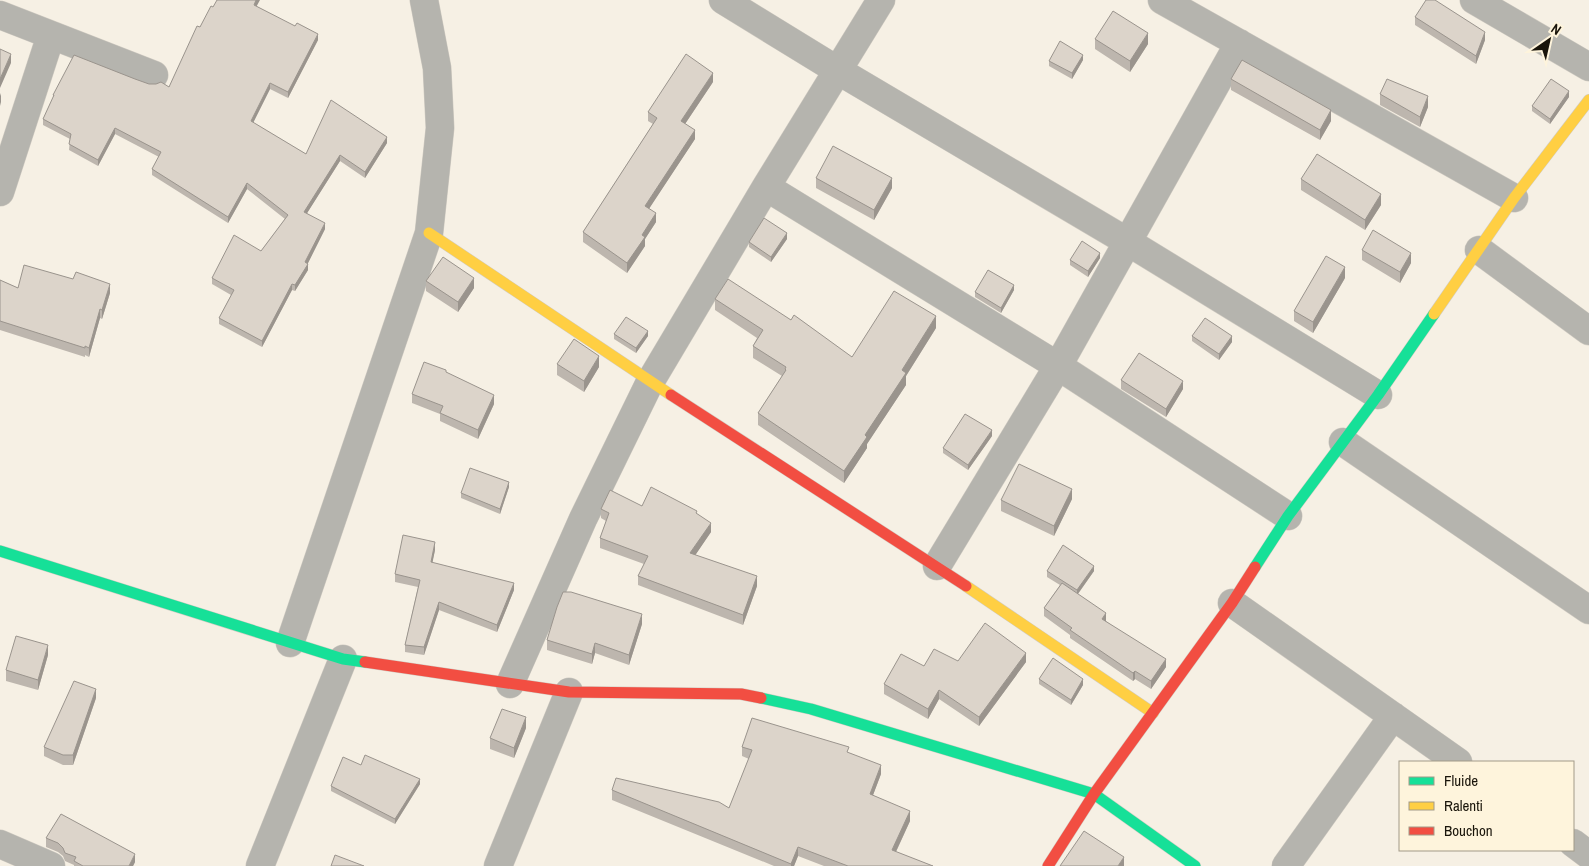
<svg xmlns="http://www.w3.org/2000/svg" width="1589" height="866" viewBox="0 0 1589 866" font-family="'Archivo Narrow',sans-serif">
	<rect width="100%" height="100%" fill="#f6f0e4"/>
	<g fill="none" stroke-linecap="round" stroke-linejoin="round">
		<g stroke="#d1ccc3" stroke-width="29">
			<path id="street" d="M723 0 837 70 1128 242 1378 395
				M1162 0 1514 198
				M1474 0 1589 67
				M0 15 154 75
				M766 187 1058 366 1288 516
				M0 192 51 35
				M1479 250 1589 331
				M1343 442 1589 610
				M937 566 1058 366 1239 43
				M1232 603 1458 762
				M290 643 429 233 440 128 437 68 424 0
				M510 684 583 519 650 382 766 187 881 0
				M1573 843 1589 855
				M0 844 51 866
				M260 866 343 659
				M498 866 569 692
				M1286 866 1393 716"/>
		</g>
		<g stroke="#d1ccc3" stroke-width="12">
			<path id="fast" d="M0 551 343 659 365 662
				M1255 567 1288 516 1378 395 1434 314
				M761 698 811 709 1094 794 1195 866"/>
		</g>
		<g stroke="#d1ccc3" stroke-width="12">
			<path id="slow" d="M429 233 671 395
				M1434 314 1514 198 1589 100
				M966 586 1153 713"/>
		</g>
		<g stroke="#d1ccc3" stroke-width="12">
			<path id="jam" d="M671 395 966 586
				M365 662 569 692 741 694 761 698
				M1048 866 1094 794 1232 603 1255 567"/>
		</g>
		<use href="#street" stroke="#b5b4ae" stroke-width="28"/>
		<use href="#fast" stroke="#16e098" stroke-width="11"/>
		<use href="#slow" stroke="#ffcf43" stroke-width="11"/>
		<use href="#jam" stroke="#f24e42" stroke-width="11"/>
	</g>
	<path fill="#bdb6ae" d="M256 6 318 40 288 98 270 89 253 123 306 154 387 143 365 178 340 161 307 213 325 229 308 263V270L295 291 292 290 262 347 219 324V318L231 295 212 284V278L261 251 285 219 247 189 228 223 152 175V169L159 157 115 134 98 166 69 150 70 139 43 125V119L53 98V95L135 79 149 84 169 87 200 27 213 7Z
		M1415 17 1485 40 1476 64 1415 25Z
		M1095 39 1148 44 1130 72 1095 49Z
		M1083 60 1072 79 1049 66V61Z
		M1231 79 1331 121 1320 140 1231 90Z
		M713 82 685 124 695 139 649 208 656 222 645 239V246L627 273 583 242V232L653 124 648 121V112Z
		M1380 94 1428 107 1420 127 1380 105Z
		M1569 97 1550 124 1532 111V106Z
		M816 178 892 188 874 220 816 188Z
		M1301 179 1381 205 1365 230 1301 190Z
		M787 239 771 262 749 247V242Z
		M1362 250 1411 263 1400 283 1362 260Z
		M1100 258 1088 277 1070 265V260Z
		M1345 278 1313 333 1294 321V311Z
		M0 280 18 288 110 293 102 319 100 318 89 357 85 355V357L0 330Z
		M426 281 474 288 458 312 426 291Z
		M1014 290 1001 313 975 297V292Z
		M715 299 791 320 852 357 936 328 906 376V385L867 444V448L844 483 758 425V413L782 376 753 358V346L757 338 715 310Z
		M614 334 648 336 636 353 614 339Z
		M1192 336 1232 342 1219 360 1192 341Z
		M557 364 599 367 584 392 557 375Z
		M446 372 494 404 478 439 440 421V414L412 403V394Z
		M1121 380 1183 389 1166 417 1121 389Z
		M992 436 968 470 943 453V448Z
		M509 487 500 514 461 498V493Z
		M1072 499 1054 536 1001 511V500Z
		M642 506 697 514 711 532 695 555 757 586 743 625 638 585V576L644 564 600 548V538L606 521 601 518V509Z
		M435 550 432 563 514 590 497 632 439 610 424 655 405 652V645L418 587 395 582V574Z
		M1047 571H1094L1078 594 1106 621 1166 667 1151 689 1135 679 1133 681 1070 638V635L1044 616V608L1060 585 1047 577Z
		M642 624 629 665 595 653 592 664 547 650V640Z
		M48 655 38 690 6 681V670Z
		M958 661 1026 662 979 726 939 699 928 719 884 694V684L924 666Z
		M1039 679 1083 685 1071 705 1039 684Z
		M96 698 73 765H63L44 756V747Z
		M526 728 514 758 490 749V738Z
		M742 747 849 753 881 774 873 795 910 821 896 852 933 866H824L798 856 794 866H774L612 800V790L729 808 749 759 742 756Z
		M361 765 420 784 395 824 331 791V786Z
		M46 838 135 862 133 866H74V865L65 861 63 856 58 852 46 847Z"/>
	<path fill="#9a948d" d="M256 0H260L254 11V5Z
		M1485 32V40L1476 64V56Z
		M1148 33V44L1130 72V61Z
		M318 34V40L288 98V92Z
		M11 54V63L0 88V79Z
		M1083 55V60L1072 79V73Z
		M713 73V82L681 130V121Z
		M270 83V89L251 127V121Z
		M1569 91V97L1550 124V119Z
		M1 93V102L0 106V96Z
		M1428 96V107L1420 127V117Z
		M1331 110V121L1320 140V130Z
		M115 128V134L98 166V160Z
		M695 130V139L645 215V206Z
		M387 137V143L365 178V172Z
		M340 155V161L304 218V212Z
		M892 178V188L874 220V210Z
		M247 183V189L228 223V217Z
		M1381 194V205L1365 230V220Z
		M656 213V222L645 239V246L627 273V263L642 235Z
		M325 223V229L306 267 308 264V270L295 291V285L305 262Z
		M787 233V239L771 262V257Z
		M1100 253V258L1088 277V271Z
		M1411 253V263L1400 283V272Z
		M1345 267V278L1313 333V322Z
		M474 278V288L458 312V302Z
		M110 284V293L102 319V310Z
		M292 284V290L262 347V341Z
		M1014 285V290L1001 313V308Z
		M100 309V318L89 357V348Z
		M936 316V328L906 376V385L867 444V448L844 483V471L902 370Z
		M648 331V336L636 353V348Z
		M1232 336V342L1219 360V354Z
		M599 356V367L584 392V381Z
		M1183 381V389L1166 417V409Z
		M494 395V404L478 439V430Z
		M992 430V436L968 470V465Z
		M509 482V487L500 514V509Z
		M1072 489V499L1054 536V526Z
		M711 523V532L690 563V553Z
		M435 542V550L431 570V562Z
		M1094 566V571L1077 595V590Z
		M757 576V586L743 625V615Z
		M514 583V590L497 632V625Z
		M439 602V610L424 655V647Z
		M1106 613V621L1102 627V619Z
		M642 614V624L629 665V655Z
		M595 643V653L592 664V654Z
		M48 645V655L38 690V680Z
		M1026 653V662L979 726V717Z
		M1166 659V667L1151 689V681Z
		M1135 671V679L1133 681V673Z
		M1083 679V685L1071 705V700Z
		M96 689V698L73 765V755Z
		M939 690V699L928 719V709Z
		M526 717V728L514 758V748Z
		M881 765V774L870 803V794Z
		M420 779V784L395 824V819Z
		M910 811V821L892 860V850Z
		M798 847V856L794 866H791V864Z
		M135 854V862L133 866H129Z
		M1124 857V866H1118Z"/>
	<path fill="#dcd4ca" stroke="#9a948d" d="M217 0H256L254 5 295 26 297 23 318 34 288 92 270 83 251 121 306 154 331 100 387 137 365 172 340 155 304 212 325 223 305 262 308 264 295 285 292 284 262 341 219 318 234 290 212 278 234 235 261 251 288 215 247 183 228 217 152 169 161 152 115 128 98 160 69 144 71 134 43 119 54 95H53L74 55 135 79 149 84H156L161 82 169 87 197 26 200 27 211 6 213 7Z
		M1426 0H1435L1485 32 1476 56 1415 17Z
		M1113 11 1148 33 1130 61 1095 39Z
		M1060 41 1083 55 1072 73 1049 61Z
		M0 49 11 54 0 79Z
		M686 54 713 73 681 121 695 130 645 206 656 213 642 235 645 237 627 263 583 232 657 118 648 112Z
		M1242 60 1331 110 1320 130 1231 79Z
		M1387 79 1428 96 1420 117 1380 94Z
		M1551 79 1569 91 1550 119 1532 106Z
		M833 146 892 178 874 210 816 178Z
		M1317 154 1381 194 1365 220 1301 179Z
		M764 218 787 233 771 257 749 242Z
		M1373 230 1411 253 1400 272 1362 250Z
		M1082 241 1100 253 1088 271 1070 260Z
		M1326 256 1345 267 1313 322 1294 311Z
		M443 257 474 278 458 302 426 281Z
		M24 265 73 279 76 272 110 284 102 310 100 309 89 348 85 346V348L0 321V280L18 288Z
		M988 270 1014 285 1001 308 975 292Z
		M728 279 791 320 794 315 852 357 894 291 936 316 902 370 906 373 865 435 867 437 844 471 758 413 786 370 785 369 786 367 753 346 763 330 715 299Z
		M626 317 648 331 636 348 614 334Z
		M1205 318 1232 336 1219 354 1192 336Z
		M574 339 599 356 584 381 557 364Z
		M1139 353 1183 381 1166 409 1121 380Z
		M424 362 446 370V372L494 395 478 430 440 413 443 406 412 394Z
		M965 414 992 430 968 465 943 448Z
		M1019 464 1072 489 1054 526 1001 500Z
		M470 468 509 482 500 509 461 493Z
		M651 487 697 511 696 513 711 523 690 553 757 576 743 615 638 576 648 556 600 538 609 513 601 509 610 490 642 506Z
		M403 535 435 542 431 562 514 583 497 625 439 602 424 647 405 645 420 580 395 574Z
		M1063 545 1094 566 1077 590 1047 571Z
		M1062 583 1106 613 1102 619 1166 659 1151 681 1135 671 1133 673 1070 630 1072 628 1044 608Z
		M563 592H571L642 614 629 655 595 643 592 654 547 640 557 607Z
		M985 623 1026 653 979 717 939 690 928 709 884 684 901 654 924 666 934 649 958 661Z
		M16 636 48 645 38 680 6 670Z
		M1053 658 1083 679 1071 700 1039 679Z
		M74 681 96 689 73 755H63L44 747Z
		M502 709 526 717 514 748 490 738Z
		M752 718 849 747 847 752 881 765 870 794 910 811 892 850 933 866H848L798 847 791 864 612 790 616 778 719 802 729 808 752 750 742 747Z
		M365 755 420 779 395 819 331 786 343 757 361 765Z
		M61 814 135 854 129 866H83L74 861 76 857 65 853 63 848 58 843 46 838Z
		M1084 831 1124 857 1118 866H1060Z
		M335 855 364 866H331Z"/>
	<rect x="1399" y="761" width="175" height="90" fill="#fef4dc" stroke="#a29a88"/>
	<rect x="1409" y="777" width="25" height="8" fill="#16e098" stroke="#a29a88"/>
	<text x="1444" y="786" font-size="15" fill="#19140a">Fluide</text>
	<rect x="1409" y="802" width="25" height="8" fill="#ffcf43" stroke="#a29a88"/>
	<text x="1444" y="811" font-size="15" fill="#19140a">Ralenti</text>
	<rect x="1409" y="827" width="25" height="8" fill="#f24e42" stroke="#a29a88"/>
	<text x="1444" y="836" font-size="15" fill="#19140a">Bouchon</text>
	<g transform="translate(1549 40) rotate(34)" stroke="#fef4dc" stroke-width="4" paint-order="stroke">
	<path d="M0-4L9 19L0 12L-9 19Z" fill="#19140a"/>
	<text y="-8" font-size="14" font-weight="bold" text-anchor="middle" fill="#19140a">N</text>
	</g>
</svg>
